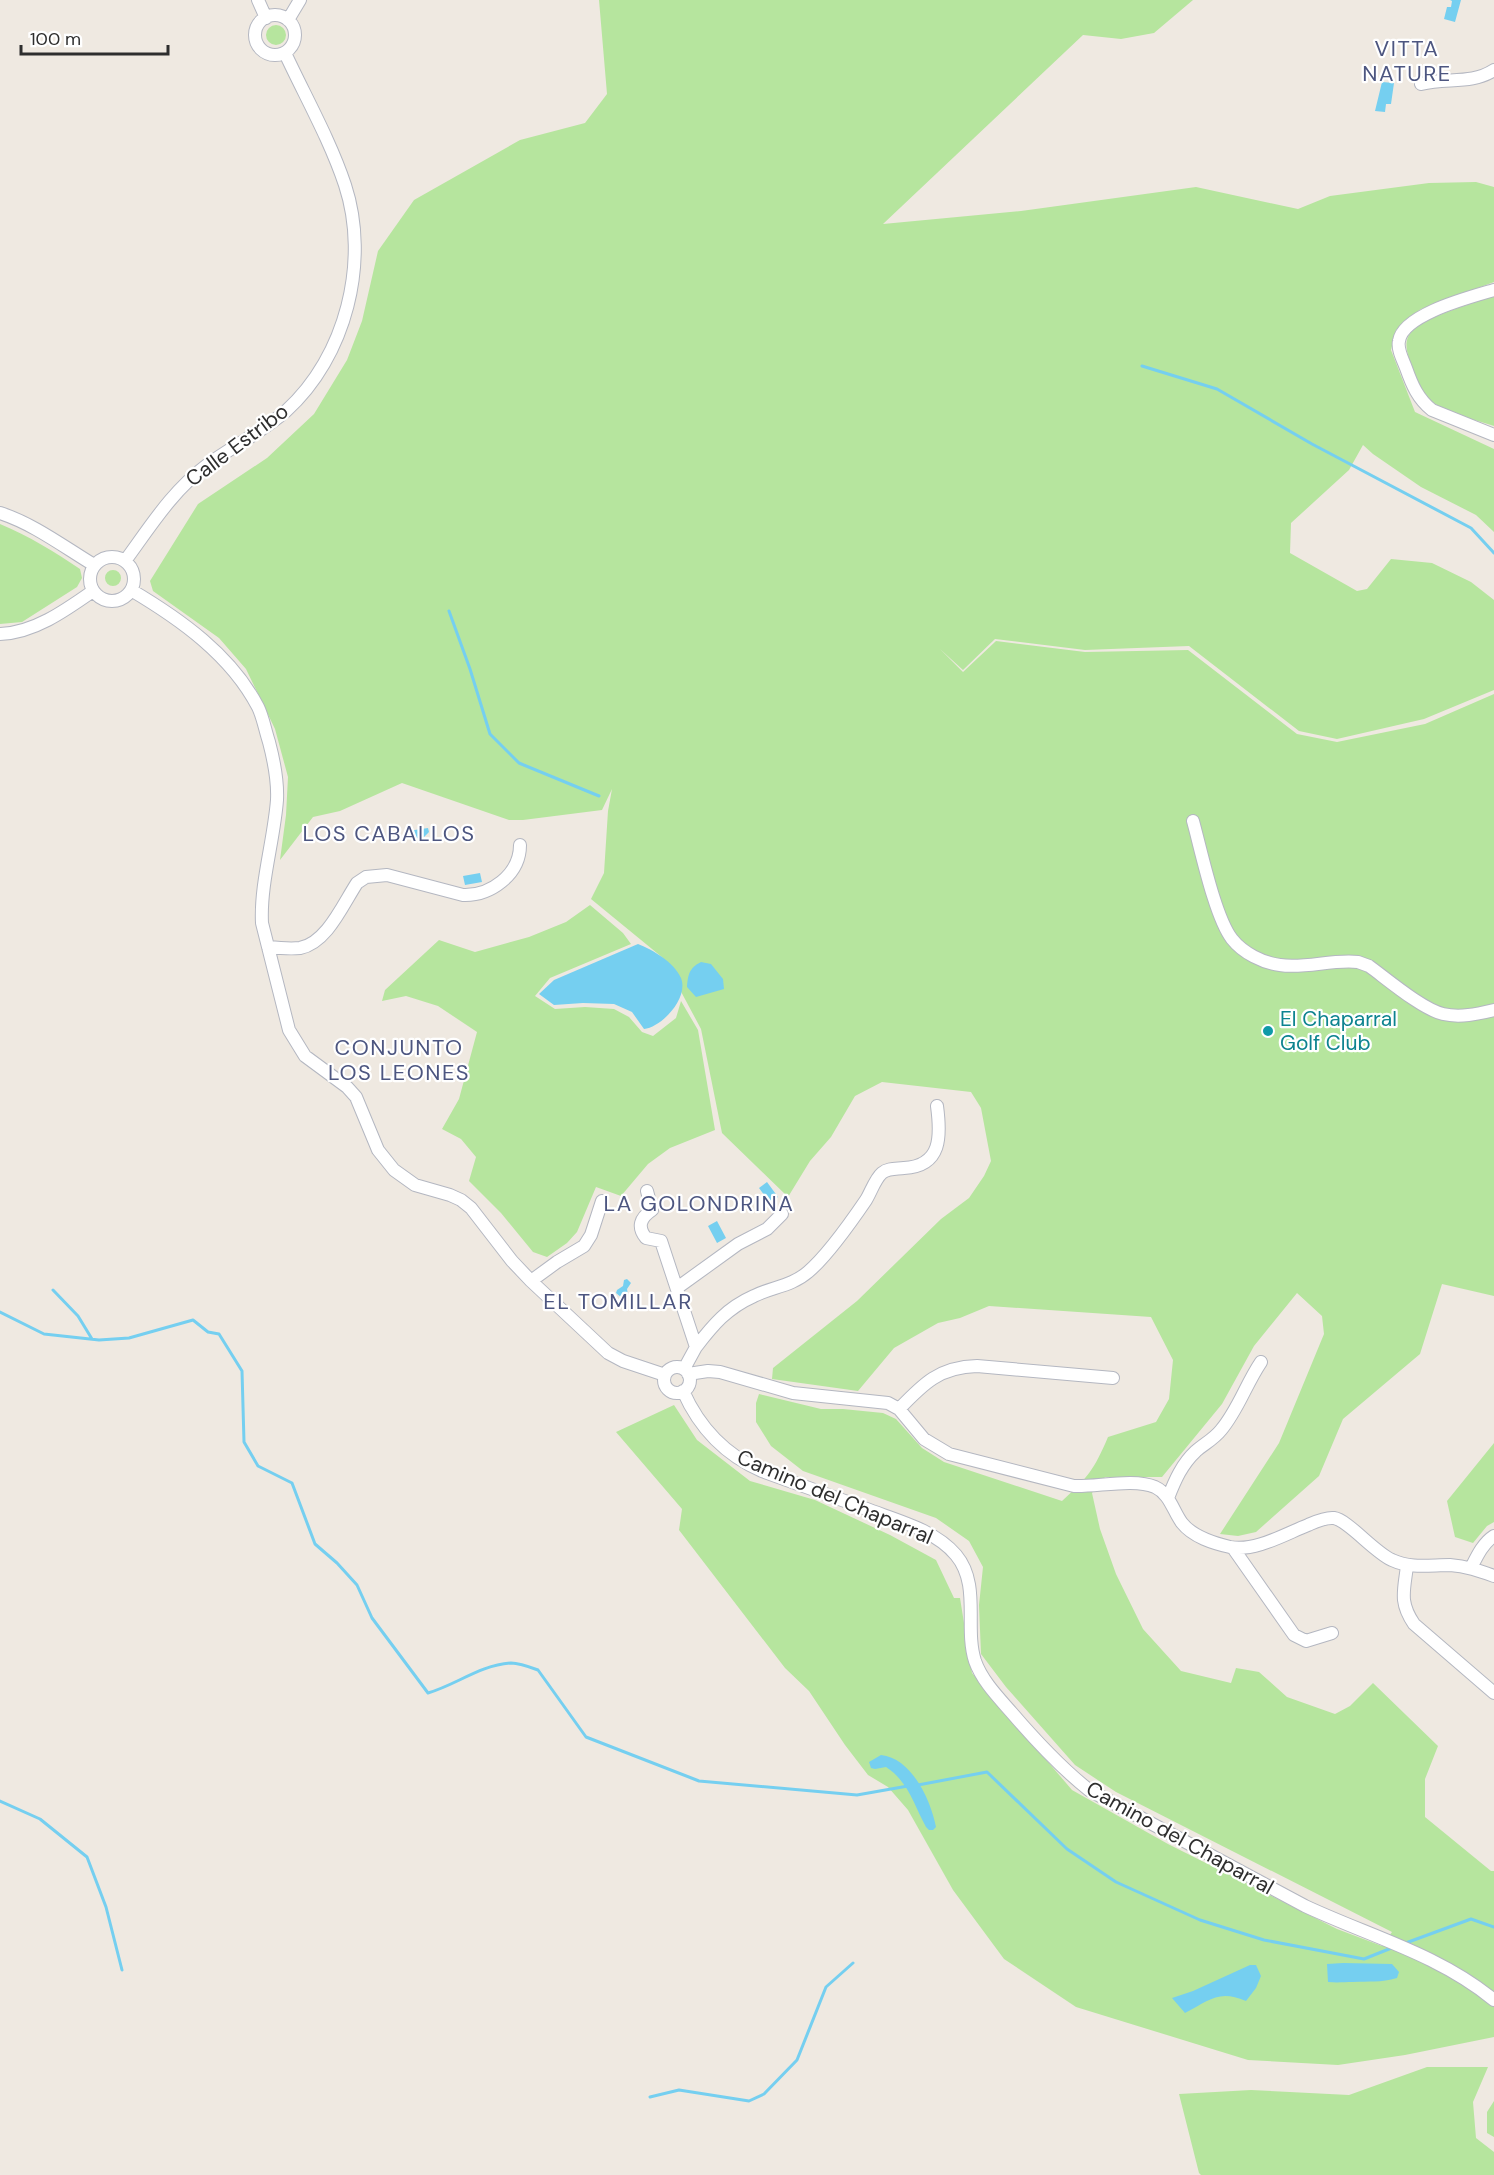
<svg xmlns="http://www.w3.org/2000/svg" width="1494" height="2175" viewBox="0 0 1494 2175" font-family="'DM Sans',sans-serif">
	<rect width="100%" height="100%" fill="#efe9e1"/>
	<path fill="#b6e59e" d="M599 0H1193L1154 33 1121 39 1083 35 883 224 1021 211 1196 187 1298 209 1330 196 1429 183 1476 182 1494 187V282L1421 309 1404 321 1396 330 1391 350 1415 412 1494 449V532L1476 515 1421 487 1373 454 1363 445 1349 470 1291 523 1290 553 1357 591 1367 589 1391 559 1432 563 1471 582 1494 600V690L1424 719 1337 739 1299 731 1189 646 1085 650 995 639 963 670 940 649 963 672 996 641 1085 652 1188 650 1297 734 1337 742 1425 724 1494 694V1296L1442 1284 1420 1354 1343 1419 1319 1476 1256 1532 1238 1536 1220 1534 1279 1443 1324 1334 1322 1316 1297 1293 1254 1346 1222 1404 1162 1477H1105L1092 1493 1100 1529 1116 1574 1143 1629 1181 1671 1231 1683 1236 1668 1259 1672 1287 1697 1335 1714 1350 1706 1373 1683 1438 1746 1425 1779V1817L1491 1871H1494V2037L1405 2055 1338 2065 1248 2060 1076 2007 1004 1959 953 1890 908 1810 888 1787 868 1775 845 1745 809 1691 785 1668 679 1530 682 1509 616 1432 674 1405 697 1440 750 1481 815 1500 890 1535 936 1560 954 1598H960L972 1673 1072 1790 1168 1844 1337 1929 1382 1946 1392 1932 1116 1792 1075 1765 1006 1687 981 1654 979 1605 983 1567 969 1541 936 1518 803 1471 771 1446 756 1422V1403L759 1394 821 1409H843L883 1413 896 1419 922 1448 944 1462 1062 1501C1088 1477 1094 1470 1108 1437L1156 1422 1169 1399 1173 1360 1151 1317 989 1306 960 1318 938 1323 894 1348 858 1391 772 1379 773 1368 857 1301 941 1219 969 1198 984 1176 991 1161 981 1108 971 1092 882 1082 855 1096 831 1137 810 1161 788 1197 722 1133 701 1029 663 958 591 899 604 873 608 811 612 789 602 810 523 820H509L402 783 340 811 313 817 280 860 286 815 288 777 275 729 246 669 219 638 153 591 150 581 198 504 267 458 314 414 347 360 362 321 378 251 414 200 520 140 585 123 607 94Z
		M266 35a10 10 0 1 1 20 0a10 10 0 1 1-20 0Z
		M1494 296V426C1474 419 1446 414 1430 400 1418 390 1413 373 1409 359 1406 348 1404 339 1413 330 1428 316 1473 303 1494 296Z
		M0 524C29 536 55 552 80 569L82 578 77 587 22 622 0 624Z
		M105 578a8 8 0 1 1 16 0a8 8 0 1 1-16 0Z
		M590 905 623 933 631 944 550 978 535 996 555 1009 585 1007 614 1009 629 1017 642 1032 653 1036 676 1018 681 1001 698 1030 715 1130 670 1148 648 1164 621 1196 596 1187 577 1232 567 1243 547 1257 533 1252 501 1213 469 1181 476 1157 461 1139 442 1129 459 1099 477 1032 438 1006 406 996 382 1001 385 990 439 940 475 952 529 937 566 922Z
		M1494 1443V1522L1487 1526 1473 1543 1455 1537 1447 1501Z
		M1427 2067H1488L1473 2102 1476 2138 1494 2152V2175H1201L1199 2173 1179 2094 1251 2090 1349 2095Z
		M1494 2101V2137L1487 2133V2112Z"/>
	<path fill="#75cff0" d="M1450 0H1461L1455 22 1444 19 1447 7H1451L1452 1Z
		M1382 82 1394 83 1391 104H1386L1385 112 1375 111Z
		M428 828 429 832 422 839 407 836 408 831Z
		M480 873 482 882 465 885 463 876Z
		M638 944C653 950 674 962 681 978 689 998 662 1027 644 1029L632 1012 614 1004 583 1003 554 1005 539 994 554 980Z
		M701 962 711 964 723 979 724 989 696 997 687 987C688 975 689 968 701 962Z
		M767 1182 778 1197 770 1203 759 1188Z
		M717 1221 726 1238 717 1243 708 1226Z
		M627 1279 631 1283 627 1289 628 1295 622 1298 616 1293 617 1290 623 1286 624 1280Z
		M881 1755C912 1758 931 1801 936 1827L933 1830H929L926 1827C914 1805 908 1781 886 1767L875 1769 871 1768 869 1762Z
		M1343 1963 1392 1964 1399 1972 1397 1978C1381 1983 1368 1981 1353 1982 1344 1982 1338 1983 1328 1982L1327 1964Z
		M1250 1965H1256L1261 1976 1256 1988 1246 2001C1218 1989 1209 2001 1185 2013L1172 1998 1193 1991Z"/>
	<g fill="none" stroke-linecap="round" stroke-linejoin="round">
		<path stroke="#75cff0" stroke-width="3" d="M1142 366 1217 389 1312 444 1471 528 1494 553
			M449 611 470 669 490 734 519 763 599 796
			M53 1290 78 1316 92 1339
			M0 1312 44 1334 99 1340 129 1338 193 1320 208 1332 219 1334 242 1371 244 1442 258 1466 292 1483 315 1544 337 1563 357 1585 372 1618 428 1693C456 1685 480 1665 511 1663 519 1663 530 1667 538 1670L586 1737 699 1781 857 1795 908 1786
			M918 1785 987 1772 1067 1849 1116 1882 1200 1920 1264 1940 1364 1959 1394 1947
			M0 1801 40 1819 87 1857 106 1907 122 1970
			M1403 1944 1471 1919 1494 1927
			M650 2097 679 2090 749 2101 764 2094 797 2060 826 1987 853 1963"/>
		<g stroke="#b4b7c1" stroke-width="14">
			<path id="minor" d="M258 0 266 18
				M255 35a20 20 0 1 1 40 0a20 20 0 1 1-40 0Z
				M288 20 300 0
				M1421 84C1446 77 1471 85 1494 70
				M1494 290C1471 297 1403 314 1399 341 1397 349 1403 360 1406 368 1412 385 1418 399 1432 410L1494 435
				M0 513C34 524 64 547 94 565
				M90 579a22 22 0 1 1 44 0a22 22 0 1 1-44 0Z
				M125 561C150 527 172 491 207 465 233 446 262 432 286 411 346 357 370 261 345 185 330 140 305 96 285 53
				M131 590C180 619 231 655 258 707 263 717 265 730 269 742 274 761 278 780 277 800 274 840 260 884 262 923L289 1030 305 1056 347 1087 356 1097 378 1150 394 1170 415 1185 450 1195 461 1200 471 1208 512 1261 531 1281 608 1353 623 1361 665 1375
				M0 634C34 633 66 610 93 591
				M1193 821C1201 850 1215 917 1232 939 1243 953 1263 963 1280 965 1305 969 1332 959 1358 962L1369 966C1387 979 1422 1009 1443 1014 1460 1018 1477 1014 1494 1010
				M268 947C278 948 290 949 300 948 327 943 343 904 357 883L366 877 387 875 463 895C490 896 520 875 520 845
				M647 1191 652 1210C640 1218 637 1227 646 1238L661 1241 696 1347 684 1369
				M531 1281 557 1262 584 1246 591 1235 602 1201
				M677 1288 738 1244 767 1229 782 1214
				M696 1347C713 1325 727 1308 754 1296 772 1287 792 1286 808 1272 827 1256 851 1222 866 1200 871 1192 875 1179 882 1173 888 1168 896 1169 904 1168 942 1166 941 1136 937 1106
				M664 1380a13 13 0 1 1 26 0a13 13 0 1 1-26 0Z
				M688 1374 708 1371 720 1372 793 1393 888 1403 899 1409 924 1439 949 1454 1074 1486C1097 1487 1134 1478 1155 1487 1170 1494 1173 1511 1182 1523 1193 1537 1213 1543 1230 1547 1255 1552 1285 1534 1308 1525 1315 1522 1325 1517 1334 1518 1348 1520 1374 1552 1392 1560 1411 1569 1430 1565 1450 1565 1466 1566 1480 1571 1494 1576
				M683 1391C699 1427 725 1455 762 1471 796 1483 830 1496 864 1508 895 1520 934 1529 956 1555 981 1585 964 1627 975 1661 982 1681 999 1698 1012 1713 1036 1741 1060 1767 1089 1790L1305 1906C1369 1936 1438 1954 1494 2000
				M899 1409C923 1384 939 1367 977 1366L1113 1378
				M1168 1498C1175 1480 1182 1464 1196 1451 1204 1444 1214 1439 1221 1430 1238 1410 1246 1384 1261 1362
				M1233 1548 1294 1635 1306 1641 1332 1633
				M1407 1566C1404 1591 1399 1602 1414 1624L1494 1693
				M1471 1568C1477 1556 1483 1543 1494 1536"/>
		</g>
		<use href="#minor" stroke="#fff" stroke-width="12"/>
	</g>
	<circle fill="#0f9aa8" stroke="#fff" stroke-width="2" cx="1268" cy="1031" r="6"/>
	<g text-anchor="middle" dominant-baseline="central" stroke-width="4.5" stroke-linejoin="round" paint-order="stroke">
		<g font-size="21" fill="#2e2e2e" stroke="#fff">
			<text transform="translate(237 445) rotate(-37)">Calle Estribo</text>
			<text transform="translate(835 1497) rotate(23)">Camino del Chaparral</text>
			<text transform="translate(1180 1838) rotate(29)">Camino del Chaparral</text>
		</g>
		<g font-size="21" fill="#0d838f" stroke="#fff" text-anchor="start">
			<text x="1280" y="1019">El Chaparral<tspan x="1280" dy="24">Golf Club</tspan></text>
		</g>
		<g font-size="22" letter-spacing="1.5" fill="#4d5680" stroke="#fff">
			<text x="1407" y="48">VITTA<tspan x="1407" dy="25">NATURE</tspan></text>
			<text x="389" y="833">LOS CABALLOS</text>
			<text x="399" y="1047">CONJUNTO<tspan x="399" dy="25">LOS LEONES</tspan></text>
			<text x="699" y="1203">LA GOLONDRINA</text>
			<text x="618" y="1301">EL TOMILLAR</text>
		</g>
	</g>
	<path d="M21 45v9h147v-9" fill="none" stroke="#2e2e2e" stroke-width="3"/>
	<text x="30" y="45" font-size="18" fill="#2e2e2e" stroke="#ffffff" stroke-width="4.5" paint-order="stroke">100 m</text>
</svg>
